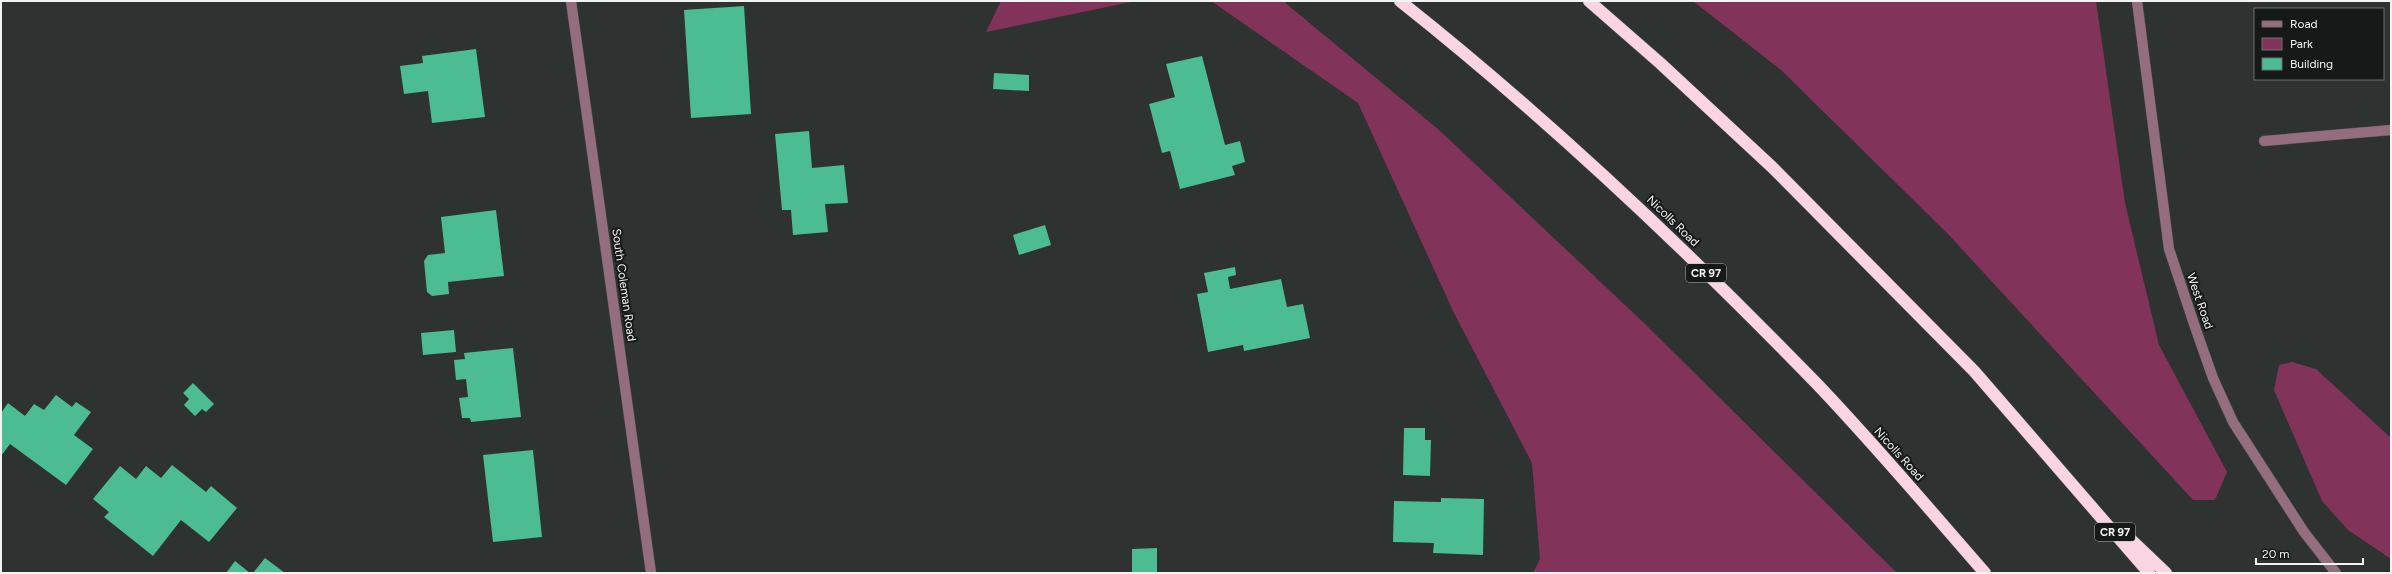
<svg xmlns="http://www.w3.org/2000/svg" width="2392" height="574" viewBox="0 0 2392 574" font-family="Figtree,sans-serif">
	<rect width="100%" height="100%" fill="#2e3230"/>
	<path fill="#82335a" d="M1001 1H1136L986 32Z
		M1211 1H1283L1439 130 1642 321 1897 573H1533L1540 559 1532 463 1453 311 1358 103Z
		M1693 1H2096L2125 203 2159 345 2227 472 2215 500H2193L1948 234 1781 70Z
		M2292 362 2316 369 2391 438V559L2348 530 2322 501 2274 390 2279 365Z"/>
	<path fill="#4cbc93" d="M744 6 751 114 691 118 684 10Z
		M476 49 485 117 432 123 428 91 404 94 400 66 423 63 422 56Z
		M1202 56 1225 145 1240 141 1245 162 1232 166 1235 175 1180 189 1170 151 1162 153 1149 104 1175 97 1166 64Z
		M994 73 1029 75V91L993 89Z
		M809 131 812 168 844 165 848 203 825 204 828 232 793 235 791 210H782L775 134Z
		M496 210 504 276 448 282 449 294 432 296 427 292 424 261 428 255 445 253 441 217Z
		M1045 225 1051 245 1019 255 1013 235Z
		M1235 267 1236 275 1228 277 1230 289 1281 279 1287 307 1303 304 1310 338 1244 351 1243 345 1208 352 1197 294 1208 292 1204 273Z
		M454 330 456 352 423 355 421 333Z
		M513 348 521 417 471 422 470 418H462L459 398 468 397 466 379 456 380 454 360 465 359 464 353Z
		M193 383 214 404 206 412 202 409 195 416 184 405 189 399 183 393Z
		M56 395 72 407 76 402 91 412 74 435 93 449 66 485 10 444 1 456V413L8 403 25 416 34 404 44 410Z
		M1404 428H1425V440H1431L1430 476 1403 475Z
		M533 450 542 537 493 542 483 455Z
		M172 465 206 492 211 486 237 508 209 542 181 520 153 556 104 517 109 512 93 499 120 466 136 479 146 466 161 478Z
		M1441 498 1484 499 1483 555 1433 553 1434 543 1393 542 1394 501 1441 502Z
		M1157 548V573H1132V549Z
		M265 558 285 573H253Z
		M235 561 250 573H226Z"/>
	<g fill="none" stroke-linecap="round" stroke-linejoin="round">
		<g stroke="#4d514f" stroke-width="11">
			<path id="minor" d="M571 1 651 573
				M2137 1 2169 249 2195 327 2213 378 2233 422 2304 532 2336 573
				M2264 141 2391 130"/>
		</g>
		<g stroke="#4d514f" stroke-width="13">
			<path id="highway" d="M1400 1C1549 119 1686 249 1818 385 1876 446 1930 510 1985 573
				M1589 1 1660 63 1772 167 1875 271 1974 371 2149 573
				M2123 532 2166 573"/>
		</g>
		<use href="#minor" stroke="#946e7e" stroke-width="10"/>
		<use href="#highway" stroke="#fbd4e4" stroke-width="12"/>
	</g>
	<g text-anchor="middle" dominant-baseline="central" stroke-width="4" stroke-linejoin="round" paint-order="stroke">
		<g fill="#171918" stroke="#b0b2b1" stroke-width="1">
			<rect x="1686" y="264" width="40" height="18" rx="3"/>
			<rect x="2095" y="523" width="40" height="18" rx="3"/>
		</g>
		<g font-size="11" font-weight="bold" fill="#f1f4f3">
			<text x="1706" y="273">CR 97</text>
			<text x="2115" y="532">CR 97</text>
		</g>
		<g font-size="12" fill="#f1f4f3" stroke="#171918">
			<text transform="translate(1673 221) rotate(44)">Nicolls Road</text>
			<text transform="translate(624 285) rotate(82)">South Coleman Road</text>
			<text transform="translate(2200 301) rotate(71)">West Road</text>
			<text transform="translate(1899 454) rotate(48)">Nicolls Road</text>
		</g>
	</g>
	<rect width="2392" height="574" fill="none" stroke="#f1f4f3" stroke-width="4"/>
	<rect x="2254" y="8" width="130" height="72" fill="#171918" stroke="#6e7170"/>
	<rect x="2262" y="21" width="20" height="6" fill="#946e7e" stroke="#6e7170"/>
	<text x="2290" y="28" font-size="12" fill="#f1f4f3">Road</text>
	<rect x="2262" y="38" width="20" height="12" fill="#82335a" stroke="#6e7170"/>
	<text x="2290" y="48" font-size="12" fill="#f1f4f3">Park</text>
	<rect x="2262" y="58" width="20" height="12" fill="#4cbc93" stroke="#6e7170"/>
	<text x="2290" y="68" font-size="12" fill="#f1f4f3">Building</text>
	<path d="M2256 558v6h107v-6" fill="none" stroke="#f1f4f3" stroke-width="2"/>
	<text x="2262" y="558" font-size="12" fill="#f1f4f3" stroke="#171918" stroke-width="3" paint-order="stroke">20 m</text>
</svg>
